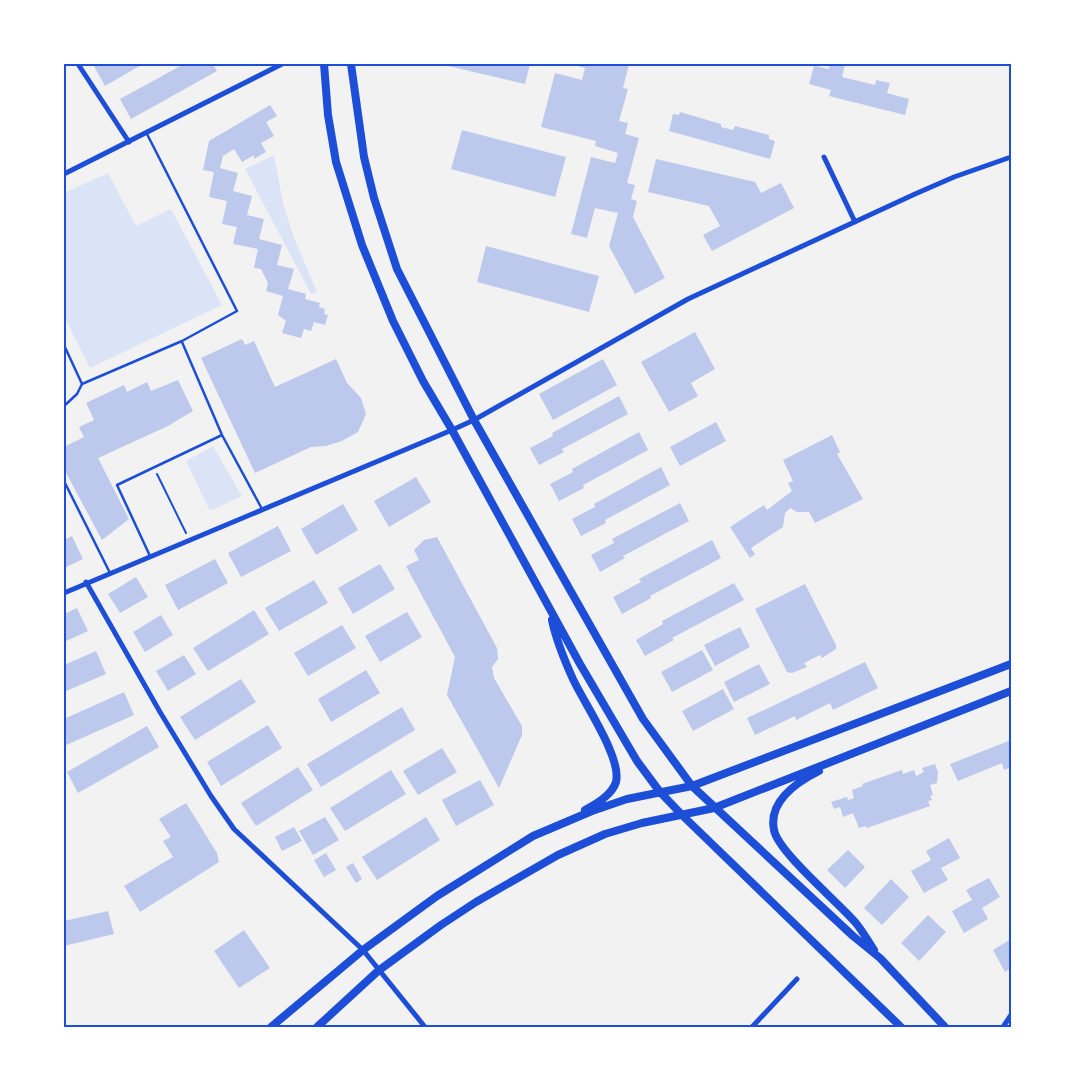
<svg xmlns="http://www.w3.org/2000/svg" width="1075" height="1091" viewBox="0 0 1075 1091" font-family="Karla,sans-serif">
	<rect width="100%" height="100%" fill="#f2f2f2"/>
	<path fill="#dbe4f7" d="M274 155 283 203 293 235 317 292 311 294 245 169Z
		M108 173 136 226 171 209 222 305 90 368 64 316V193Z
		M213 446 242 496 210 511 186 461Z"/>
	<path fill="#bdc9ec" d="M99 64H143L105 86 94 66Z
		M184 64H213L217 71 131 119 120 99Z
		M440 64H530L525 84Z
		M572 64H629L623 88 628 89 619 121 628 123 625 134 639 138 627 183 635 185 631 199 637 201 633 217 665 278 635 294 609 246 618 213 595 208 587 238 571 234 591 157 615 163 618 153 595 146 596 141 541 127 555 73 582 80 585 68Z
		M830 64H845L842 77 875 85 876 80 890 83 887 93 909 99 905 115 829 96 831 90 809 84 814 66 829 69Z
		M270 105 277 116 266 122 274 136 261 143 266 152 254 159V155L242 162 234 149 223 156 220 168 238 173 233 191 252 196 247 215 264 219 259 239 282 245 277 265 294 269 288 289 306 294 305 299 320 303 319 307 325 309 324 314 328 315 325 325 314 322 311 331 304 329 301 338 282 333 286 321 278 315 283 296 266 291 268 283 261 269 254 268 258 249 233 244 237 227 222 224 227 201 209 197 214 172 203 170 209 141Z
		M680 112 721 124V127L733 130 735 126 769 135V139L775 141 770 159 669 131 673 114 679 115Z
		M462 130 566 157 555 197 451 169Z
		M656 159 755 182 761 193 781 183 794 208 712 251 703 235 720 226 709 206 648 192Z
		M486 246 599 276 589 312 477 282Z
		M695 332 715 369 691 383 698 396 669 412 641 362Z
		M242 339 245 345 254 341 275 387 336 359 347 383 361 398 366 414 358 432 342 441 326 446 311 447 255 473 201 358Z
		M603 359 617 385 553 420 539 394Z
		M178 380 193 411 168 426 98 458 129 519 102 540 64 469V447L84 437 79 427 94 420 86 403 124 385 127 392 147 382 151 391Z
		M619 396 628 414 562 449 564 452 539 465 530 448 553 436 552 433Z
		M716 422 726 441 680 466 670 447Z
		M639 432 648 450 583 485 584 488 559 501 550 484 573 472 572 469Z
		M832 435 840 452 837 454 863 499 815 523 809 512H797L790 508 785 513 783 527 751 548 755 554 750 558 730 527 764 505 767 510 792 491 788 483 793 481 783 460Z
		M661 467 670 485 605 520 606 523 581 536 572 519 595 507 594 504Z
		M416 477 431 502 389 527 374 501Z
		M680 503 689 521 623 556 625 558 600 572 591 555 614 543 612 539Z
		M343 504 358 530 316 555 301 529Z
		M278 526 291 551 241 577 228 553Z
		M72 536 83 559 64 568V540Z
		M437 537 497 648 498 659 492 667 494 678 522 726V735L499 788 447 695 455 657 406 566 419 560 414 550 424 540Z
		M712 540 721 558 650 596 651 598 622 614 613 597 641 582 639 579Z
		M215 559 228 583 178 610 165 585Z
		M380 564 395 589 353 614 338 588Z
		M136 577 148 597 120 613 108 594Z
		M314 580 328 603 279 631 265 608Z
		M734 583 744 600 672 638 674 640 645 656 636 640 663 624 662 621Z
		M805 584 836 645V649L822 658 820 655 804 663 807 667 792 673 787 672 755 609Z
		M77 608 88 631 64 642V614Z
		M254 610 269 634 208 671 193 648Z
		M407 612 422 637 380 662 365 636Z
		M161 615 173 635 145 652 133 632Z
		M342 625 356 648 308 676 294 653Z
		M740 627 750 647 715 666 704 645Z
		M702 650 713 670 672 692 661 672Z
		M96 651 106 674 64 692V665Z
		M184 655 196 674 168 691 156 671Z
		M865 662 878 688 833 710 830 703 796 720 795 716 755 735 747 718Z
		M759 664 770 684 734 702 724 682Z
		M366 670 380 693 331 722 318 699Z
		M241 679 256 702 195 740 180 717Z
		M723 689 734 709 693 731 682 711Z
		M124 692 134 715 64 746V719Z
		M402 707 415 730 321 787 307 764Z
		M268 725 282 748 221 786 207 762Z
		M147 726 159 747 78 793 67 772Z
		M1011 740V767L1004 770 1002 763 958 781 950 764Z
		M442 748 457 772 418 795 403 771Z
		M935 764 938 772 937 783 930 785 933 795 930 796 932 800 928 801 930 806 867 828 866 826 859 828 853 813 843 817 840 807 834 809 831 802 847 797 848 800 854 798 852 790 863 786 862 784 902 770 903 774 914 770 916 776 924 772 922 768Z
		M298 767 313 790 256 826 241 803Z
		M391 770 406 794 345 831 330 808Z
		M480 780 494 805 456 826 442 800Z
		M186 803 217 853 219 862 140 912 124 886 173 857 163 841 171 837 159 819Z
		M325 817 339 840 313 855 299 831Z
		M426 817 440 840 377 880 362 857Z
		M294 827 302 841 282 851 275 837Z
		M949 838 960 858 941 868 948 880 924 893 911 871 931 860 926 851Z
		M848 850 865 867 845 888 827 870Z
		M326 853 336 870 324 877 314 860Z
		M353 863 362 879 356 883 346 867Z
		M989 878 1000 897 982 908 988 919 964 933 952 911 972 900 966 890Z
		M891 879 909 897 882 925 864 908Z
		M108 911 114 934 64 946V921Z
		M928 915 946 932 919 961 901 943Z
		M244 930 270 968 239 988 214 951Z
		M1011 939V968L1005 972 993 950Z"/>
	<g fill="none" stroke-linecap="round" stroke-linejoin="round">
		<path stroke="#1d4ed8" stroke-width="2" d="M157 474 186 533"/>
		<path stroke="#1d4ed8" stroke-width="2.5" d="M182 342 222 435
			M64 345 82 384
			M64 406 77 394 82 384 182 341 237 311 147 134
			M64 481 110 573
			M150 556 117 485 222 435 262 509"/>
		<path stroke="#1d4ed8" stroke-width="5" d="M78 64 129 142
			M824 157 855 222
			M64 174 282 64
			M86 582 160 712 211 796 234 829 363 950 425 1027
			M64 593 452 430 474 420 688 299 915 194 954 177 1011 157
			M752 1027 797 979
			M1003 1027 1011 1015"/>
		<path stroke="#1d4ed8" stroke-width="8" d="M324 64 328 115 336 162 362 245 393 321 423 381 452 430 580 664 637 761 660 792 683 816 901 1027
			M351 64 364 157 374 198 397 269 474 420 643 719 692 786 853 936 880 958 945 1027
			M552 620C556 640 564 659 572 677 583 702 622 757 616 782 612 795 596 804 585 810
			M819 771C797 782 768 801 774 830 778 852 838 902 855 922 862 930 868 941 874 950
			M271 1027 363 950 437 896 533 836 592 811 627 799 692 786 1011 664
			M317 1027 378 971 441 925 476 902 558 855 605 834 642 823 714 808 1011 691"/>
	</g>
	<rect width="1075" height="1091" fill="none" stroke="#ffffff" stroke-width="130"/>
	<rect x="65" y="65" width="945" height="961" fill="none" stroke="#1d4ed8" stroke-width="2"/>
</svg>
